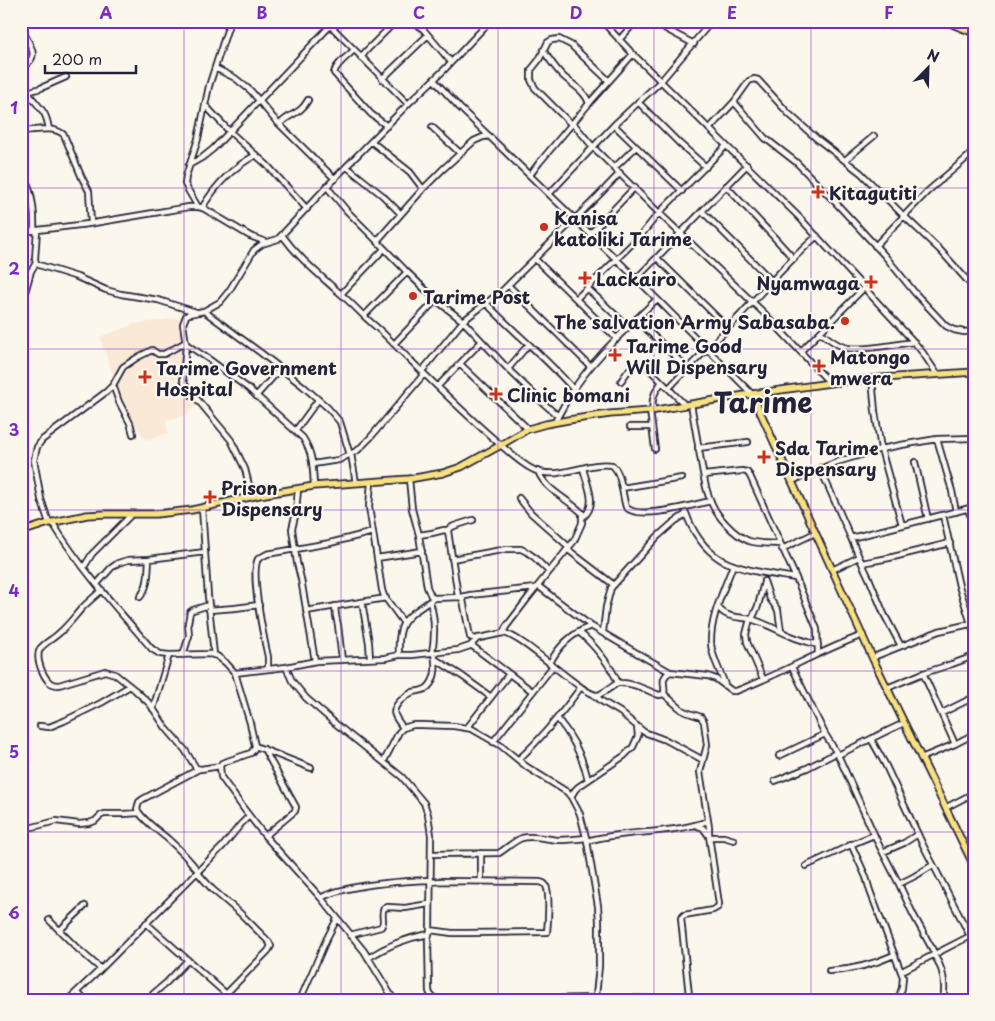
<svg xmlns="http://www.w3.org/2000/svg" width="995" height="1021" viewBox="0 0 995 1021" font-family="'Playpen Sans',sans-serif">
	<rect width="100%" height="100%" fill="#fbf7ec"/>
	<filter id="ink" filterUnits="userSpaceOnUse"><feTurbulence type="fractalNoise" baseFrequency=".02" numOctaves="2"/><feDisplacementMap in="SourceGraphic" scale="10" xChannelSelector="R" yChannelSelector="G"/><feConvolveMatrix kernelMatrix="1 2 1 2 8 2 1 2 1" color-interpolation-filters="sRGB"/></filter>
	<g filter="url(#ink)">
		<path fill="#f9e9d6" d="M179 318 183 340 176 381 196 405 186 415 166 420 168 433 146 440 120 405 115 381 100 337 135 324Z"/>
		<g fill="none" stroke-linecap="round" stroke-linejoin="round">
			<g stroke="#22223b" stroke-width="8">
				<path id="minor" d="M326 21 408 104
					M411 21 423 29 451 62
					M602 21 632 53 799 217 914 342 923 353 937 374
					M651 21 694 44
					M619 40 636 21
					M354 50C347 57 336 64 334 73L371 114 387 126
					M543 50C549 59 555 68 562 75 571 84 586 91 589 104
					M361 58 366 51 396 21
					M21 68C39 58 33 50 25 35
					M215 68 235 78 251 91 276 121 335 179
					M21 78C25 93 36 101 44 113 47 118 48 124 49 129
					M382 79 428 35
					M434 80 460 108 644 286 752 394
					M27 92 41 88 66 77
					M638 102 679 143 706 167
					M734 102 765 138 796 162 836 203 885 256 915 293 946 326 954 330 964 332 974 331
					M205 105 229 131 267 165 307 209
					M573 123 593 147 659 213 764 313 830 383
					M280 124C290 113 300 115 308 100
					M572 125 535 88 531 80V70L539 60 548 42 552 40 559 39 571 45 609 81
					M614 125 682 191
					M432 127 460 153
					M709 129 734 102 749 81 754 79 758 80 789 114 816 138 861 173 904 216 941 251 974 288
					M21 131C35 131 54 125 64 135L82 178 89 191 91 223
					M489 136 483 137 474 141 443 169 423 189 377 241 407 272 436 300 463 321 508 369 542 402 558 416
					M372 142 410 172 423 189
					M845 160 874 136
					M189 165 203 157 213 149 330 26
					M347 167 382 195 401 214
					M614 168 636 147
					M21 169C32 189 35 208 34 231
					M530 175 539 163 592 100 633 54
					M726 186 773 236 794 259
					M327 187 347 211 377 241
					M549 194 614 125 661 81 712 21
					M198 207 188 190 185 184 186 176 198 139 209 86 230 21
					M202 208C215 186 233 167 256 155
					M702 211 772 281
					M37 230 35 259 36 263 39 265 77 277 106 290 121 294 158 300 196 312
					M21 232 88 224 189 207H199L203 208 250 236 266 242
					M590 234 635 187
					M282 235C298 257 315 271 335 289 345 297 354 306 363 315 370 322 378 328 385 335 421 371 457 407 495 440 507 450 519 463 534 470 559 481 587 461 612 465 622 473 622 495 626 507 638 521 693 505 710 501
					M875 246 928 191 969 156 974 149
					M657 258 728 328
					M535 259 617 339
					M636 279 747 165
					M508 285 590 366
					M587 288 628 327
					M341 294 384 249
					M576 299 641 235 659 213 726 146
					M486 303C514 333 547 358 574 390
					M21 307 31 271 36 263
					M204 311 261 353 303 386 328 408 340 422 350 455
					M364 316 407 272
					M636 319 687 368
					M820 332C828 338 837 346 847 348 864 351 895 344 914 342
					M186 344 210 360 249 389 303 438C313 454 313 467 314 486
					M394 344 436 300
					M801 351 864 288
					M460 364 528 429
					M508 369 528 345
					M422 371 463 321 502 291 598 196 620 173
					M872 379 875 411 881 449 902 525
					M621 381C627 373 634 358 646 366L685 405
					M113 385 119 402 130 423 133 434
					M438 386 481 342
					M669 388C688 367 709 348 728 328 758 297 785 264 817 236
					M256 396 281 368
					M691 404C695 427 699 450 703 473 705 482 706 491 710 499 715 515 734 535 749 541 759 544 770 543 780 544
					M653 410C651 399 655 391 662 382
					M650 411 655 449
					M555 422C559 414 564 406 568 398 592 359 624 331 657 299
					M630 427H652
					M296 430 318 400
					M937 439 952 491 956 512
					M698 448 748 442
					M351 454 356 483
					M915 462 928 519
					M313 464 339 460 358 450 370 438 424 374
					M820 468 851 538
					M704 475 742 471 747 472 750 476 796 578 817 629 818 654
					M409 479 412 509 419 535 427 587 431 596 434 598 461 597 463 600 470 637 475 639 503 633C525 636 583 697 598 695 604 693 612 686 618 683 632 682 646 690 659 695L664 694C666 684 659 679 670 672L708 676 716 679 732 691H736C779 675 819 651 863 635
					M792 481 837 462 881 449 901 445 937 439 974 438
					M371 482 369 507 382 590 384 596 403 622
					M622 488 682 478
					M298 489 296 512 292 529 297 563 301 579 315 661
					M252 497 245 469 231 440 197 399 190 394 183 380 186 344 183 324 186 316 189 314 204 311 220 302 229 291 254 250 262 244 278 239 332 181 412 100 444 70 490 21
					M519 498 531 513 569 547
					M202 508 208 596 214 655
					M968 509 974 526
					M686 513C692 531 704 549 720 559 738 570 775 575 796 578
					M943 515 959 586 974 633
					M583 517C599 505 586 483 583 468
					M52 522C80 568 117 609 152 649L160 654 169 655 210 654 217 656 226 663 235 673 250 723 255 746 254 749 251 753 222 763 220 766 221 777 244 809 265 836 321 898 364 951 394 1000
					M49 523 41 499 34 460 37 447 42 440 106 392 113 385 123 367 138 357 152 350 158 354H164L186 342
					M447 530 454 526 473 520
					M419 535 432 533 444 530 448 531 458 596
					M567 549 614 585
					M782 549 815 533
					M859 557 869 578 884 614 901 646
					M377 558 422 551
					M452 559 507 549H521L527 552 534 557 549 572
					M862 563 889 558 950 543
					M84 567 92 554 132 514
					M832 570 859 557 851 538 974 507
					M764 581 770 599 778 610 781 631
					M97 584 111 568 118 563 128 560 149 559 205 552
					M538 586 591 626 635 652 670 672
					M102 590C95 596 88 602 82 608 74 617 67 627 58 634 53 639 44 643 40 649 36 656 40 668 44 675 48 682 51 685 59 685L105 671 115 674 135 690 150 704 166 728 185 750 196 768 201 769 220 766
					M140 597C149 586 148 573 149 559
					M461 597 470 595 536 588
					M362 602 369 643 370 658
					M430 602C435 618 435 636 432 653
					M335 606 336 616 338 625 342 660
					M718 607C727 620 742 616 754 620 767 624 779 631 791 636 800 640 809 642 818 645
					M209 610 235 608 259 605
					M306 611 386 598
					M750 619 746 634 747 642 763 679
					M752 619 758 606 764 582
					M579 632C593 644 611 665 618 683
					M603 632 606 607 611 588 657 537 674 522 686 514
					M503 633 506 627 528 598 574 541 582 523V513C568 499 545 490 538 471
					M471 645 532 691
					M183 655 189 636 188 623 190 612 193 610 209 605
					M399 655C397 618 407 618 434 598
					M435 659 462 676 491 697
					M873 659 876 656 939 631 970 624
					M550 663C559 645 573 633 591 626
					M286 667 292 681 306 698 336 724 402 777 424 803 428 815 431 835 430 930 428 939 429 991C431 999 438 999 445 1000
					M792 667 825 734 838 755 878 843 899 884 913 914 935 954
					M268 668V657C264 639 250 573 258 559L267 554 330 543 373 532
					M235 673 286 667 316 661 385 658 399 655H412L458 650 470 646 478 638
					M923 673 955 744
					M725 685C721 672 712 658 711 644 710 617 724 590 733 565
					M887 688 921 674 952 664 974 656
					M664 694 682 710 686 712 701 717 704 722 707 745 700 772 709 827V836L719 904 718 907 713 910 684 915 681 918 688 986 689 995 688 1000
					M594 695 603 702 620 712 644 732 668 741 703 760
					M153 709 169 655
					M942 713 974 697
					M557 718C572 736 583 757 588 780
					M40 726 49 727 64 721 101 703 130 686
					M403 728C396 717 389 713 400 701 404 698 408 694 413 692 419 691 424 691 428 687 437 678 436 665 434 653
					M467 728 509 674
					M871 739 885 764 922 843 970 936 974 947
					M493 742 553 666
					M255 746 311 768
					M264 749 296 807 295 811 265 836
					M838 755 887 731 904 723
					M779 756 825 734
					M921 758 955 744 974 734
					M519 759C542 738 562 713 581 687
					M384 761 399 732 403 728 413 725H421L454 726 472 729 500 745 527 767 567 792 571 797 580 814 587 841 598 906 599 922V966L596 996 600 1000
					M775 781 807 768 836 753
					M571 797 575 790 578 787 624 756 633 747 638 736 637 726
					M945 808 974 793
					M695 825 703 828 709 836
					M21 827H33L56 821 79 824 89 823 95 821 100 816 104 814H123L139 813
					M710 837H724L734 840
					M587 841C626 830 669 835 708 821
					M851 844 866 877 870 891 903 977 902 988 898 1000
					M883 852 904 843 918 834
					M481 853V881
					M431 854 499 853C506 849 515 840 522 838 534 835 546 839 558 840 568 840 577 839 586 838
					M806 866 857 842 874 835
					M198 871C189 859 179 849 168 839 160 832 141 819 137 809L139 802 143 799 199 769
					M197 872 212 889 240 913 269 942 271 946 268 951 220 1000
					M430 882 442 881 540 882C543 883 545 883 546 886 550 893 548 923 547 932L466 933H452L430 930
					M899 884 915 876 933 865
					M321 898C329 893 338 891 347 889 374 883 402 881 430 880
					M49 920 77 948 101 969
					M146 923 233 1000
					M60 930 85 906
					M350 935 381 927C386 921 380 916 384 908L388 907 405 908 429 904
					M934 955C943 968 946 984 943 1000
					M368 958C388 945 406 938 429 934
					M829 971C853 970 872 965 894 955
					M902 971 974 934
					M77 992 85 1000
					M21 996 29 1000
					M68 1000 101 969 223 846 241 824 249 816
					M155 1000 152 997 153 994 166 983 188 960
					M300 1000 327 938 337 919
					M495 1000 597 998
					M604 1000C632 996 660 1001 688 998"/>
			</g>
			<g stroke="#22223b" stroke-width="9">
				<path id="major" d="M752 394 873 659 974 866
					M21 532 49 523 87 515 106 514H156L192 510 259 495 314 486 409 479 443 473 461 467 501 445 528 429 546 424 568 420 610 414 650 411 745 395 830 383 882 378 974 372"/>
			</g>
			<g stroke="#22223b" stroke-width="11">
				<path id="highway" d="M947 21 974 32"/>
			</g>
			<use href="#minor" stroke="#fbf7ec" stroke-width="4.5"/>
			<use href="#major" stroke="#f9e181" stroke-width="5.5"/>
			<use href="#highway" stroke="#f9e181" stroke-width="7"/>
		</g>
	</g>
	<path fill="none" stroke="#7b2cbf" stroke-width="1" stroke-opacity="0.55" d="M184 21V1000M341 21V1000M498 21V1000M654 21V1000M811 21V1000M21 188H974M21 349H974M21 510H974M21 671H974M21 832H974"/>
	<g fill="#c8321e" stroke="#fbf7ec" stroke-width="2">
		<path d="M815.5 184.5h5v5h5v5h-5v5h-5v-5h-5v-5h5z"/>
		<circle cx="544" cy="227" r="5"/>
		<path d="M582.5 270.5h5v5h5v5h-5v5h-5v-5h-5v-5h5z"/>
		<path d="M868.5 274.5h5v5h5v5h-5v5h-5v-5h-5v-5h5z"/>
		<circle cx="413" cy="296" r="5"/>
		<circle cx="845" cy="321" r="5"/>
		<path d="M612.5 347.5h5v5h5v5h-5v5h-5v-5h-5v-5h5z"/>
		<path d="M816.5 358.5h5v5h5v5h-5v5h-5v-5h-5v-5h5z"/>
		<path d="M142.5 369.5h5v5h5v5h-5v5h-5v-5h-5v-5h5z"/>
		<path d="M493.5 386.5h5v5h5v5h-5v5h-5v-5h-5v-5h5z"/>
		<path d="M761.5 449.5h5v5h5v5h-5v5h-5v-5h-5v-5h5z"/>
		<path d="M207.5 489.5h5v5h5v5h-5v5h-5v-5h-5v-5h5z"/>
	</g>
	<g text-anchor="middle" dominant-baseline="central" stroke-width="4.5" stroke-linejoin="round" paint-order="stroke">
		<g font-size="18" font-weight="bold" fill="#22223b" stroke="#fbf7ec" text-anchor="start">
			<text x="829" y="192">Kitagutiti</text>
			<text x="554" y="217">Kanisa<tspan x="554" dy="21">katoliki Tarime</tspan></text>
			<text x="596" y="278">Lackairo</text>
			<text x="860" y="282" text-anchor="end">Nyamwaga</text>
			<text x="423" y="296">Tarime Post</text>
			<text x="835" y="321" text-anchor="end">The salvation Army Sabasaba.</text>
			<text x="626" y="345">Tarime Good<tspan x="626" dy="21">Will Dispensary</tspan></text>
			<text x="830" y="356">Matongo<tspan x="830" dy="21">mwera</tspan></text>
			<text x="156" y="367">Tarime Government<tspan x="156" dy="21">Hospital</tspan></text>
			<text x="507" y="394">Clinic bomani</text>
			<text x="775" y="447">Sda Tarime<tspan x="775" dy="21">Dispensary</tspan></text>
			<text x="221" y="487">Prison<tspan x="221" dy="21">Dispensary</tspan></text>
		</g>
		<g font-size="28" font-weight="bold" fill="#22223b" stroke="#fbf7ec">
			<text x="763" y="401">Tarime</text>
		</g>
	</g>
	<rect width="995" height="1021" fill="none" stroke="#fbf7ec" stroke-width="55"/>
	<g transform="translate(928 68) rotate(23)" stroke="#fbf7ec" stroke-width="4" paint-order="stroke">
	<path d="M0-4L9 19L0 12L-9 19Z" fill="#22223b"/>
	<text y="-8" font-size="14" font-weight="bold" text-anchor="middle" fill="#22223b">N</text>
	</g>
	<path d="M45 65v8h91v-8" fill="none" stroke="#22223b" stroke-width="2.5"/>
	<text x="52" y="65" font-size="15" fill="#22223b" stroke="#fbf7ec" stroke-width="4" paint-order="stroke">200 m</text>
	<rect x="28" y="28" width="940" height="966" fill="none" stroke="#7b2cbf" stroke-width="2"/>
	<g font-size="16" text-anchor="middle" font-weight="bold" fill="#7b2cbf">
		<text x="106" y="19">A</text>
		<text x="262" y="19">B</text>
		<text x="419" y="19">C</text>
		<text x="576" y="19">D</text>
		<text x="732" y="19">E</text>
		<text x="889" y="19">F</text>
		<text x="14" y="114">1</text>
		<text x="14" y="275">2</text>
		<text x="14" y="436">3</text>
		<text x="14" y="597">4</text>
		<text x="14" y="758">5</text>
		<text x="14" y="919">6</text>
	</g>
</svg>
